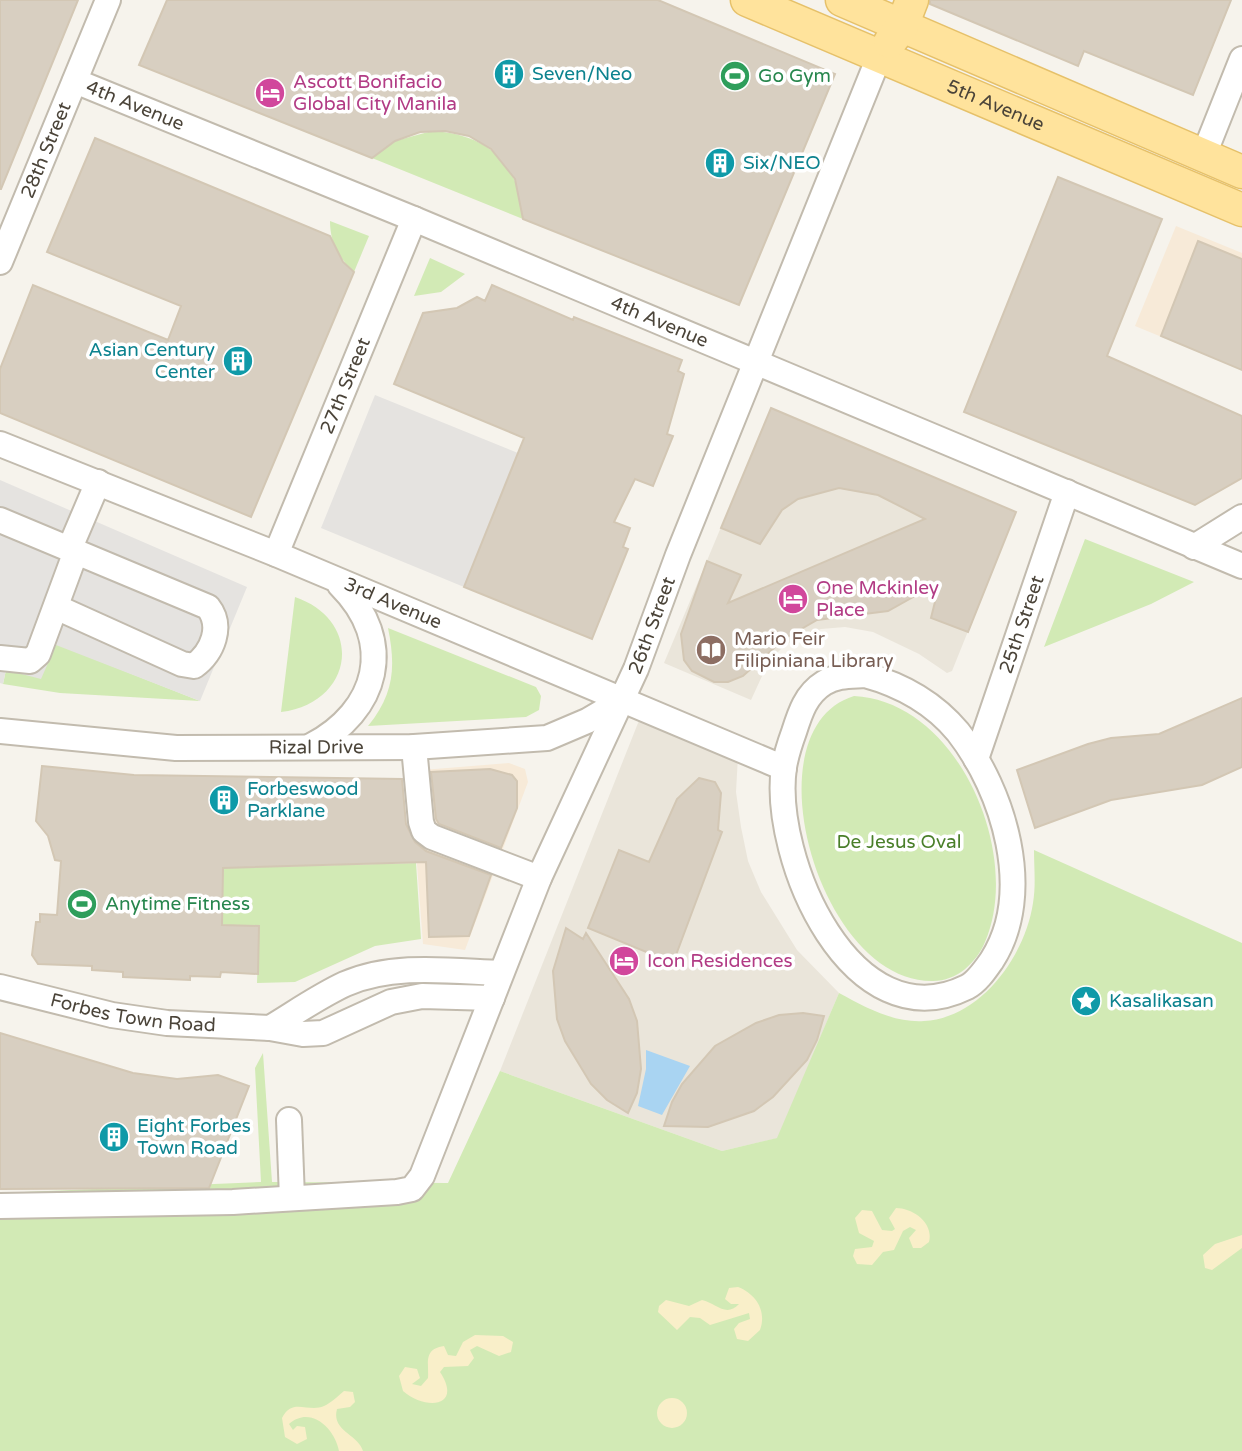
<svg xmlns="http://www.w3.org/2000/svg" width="1242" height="1451" viewBox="0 0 1242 1451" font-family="'Varela Round',sans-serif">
	<rect width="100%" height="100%" fill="#f6f3ec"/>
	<path fill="#eae5da" d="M771 408 1016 512 952 671 947 673 919 654 873 632 845 627 821 629 800 636 783 647 769 661 751 700 664 663Z
		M640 718 738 756 736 792 741 827 748 861 761 892 797 950 839 993 778 1138 722 1151 500 1071Z"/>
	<path fill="#f7ead8" d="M1176 226 1242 253V370L1135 326Z
		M509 763 525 769 528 782 465 950 423 944 410 771Z"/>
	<path fill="#d2eab5" d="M432 131C486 134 520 162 523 219L372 158 395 141Z
		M330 221 369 236 354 272C338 257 330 242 330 221Z
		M430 258 465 274 441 292 414 296Z
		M1085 539 1194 582 1151 604 1044 647Z
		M295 597C365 621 354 703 281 712Z
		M388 628 536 687 541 696 539 710 526 717 368 726C394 694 396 667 388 628Z
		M56 644 200 701 60 693 3 684 6 670Z
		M854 696C958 701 1023 854 985 942 976 963 957 981 933 981 819 983 747 729 854 696Z
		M1034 850 1242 943V1451H0V1193L261 1182 255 1068 263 1053 272 1182 448 1183 500 1071 722 1151 777 1138 839 993C865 1007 893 1023 924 1021 981 1018 1025 956 1033 903 1036 886 1034 867 1034 850Z
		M416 863 421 939 375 946 295 982 257 983 259 926 222 925 223 868Z"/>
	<path fill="#f9efc9" d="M896 1208C913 1208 934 1223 929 1242L921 1248H913L909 1238 916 1230 910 1227 903 1231 894 1250 883 1252 872 1265 857 1264 853 1256 855 1249 872 1247 874 1241 859 1233 855 1218 862 1210 872 1211 882 1230 892 1231 895 1229 889 1218Z
		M1242 1235V1248L1212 1270 1205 1268 1203 1255 1215 1244Z
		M738 1287C756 1294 767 1311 760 1330L748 1341 737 1339 734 1329 739 1323 750 1319 749 1313 710 1325 700 1318 690 1317 677 1330 658 1312 659 1306 666 1300 689 1306 702 1300C716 1303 726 1318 739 1304H731L725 1299 729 1288Z
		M475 1335 503 1336 513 1342 511 1352 499 1356 477 1346 470 1350 474 1358 468 1366 444 1367 440 1372C463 1407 426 1411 403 1391L399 1376 405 1367 417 1369 420 1378 412 1384 421 1386 428 1378C429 1363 423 1349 444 1346L448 1355 456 1356 463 1342Z
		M344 1391 353 1392 355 1402 350 1407 337 1409C331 1431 358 1434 363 1451H339C335 1429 311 1405 289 1424L293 1430 297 1426 305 1427 307 1439 297 1444 285 1437 282 1418C292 1397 308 1413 324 1406 331 1403 338 1396 344 1391Z
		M657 1413a15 15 0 1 1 30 0a15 15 0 1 1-30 0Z"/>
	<path fill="#e5e3e0" d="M375 395 518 453 464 587 321 528Z
		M0 480 247 587 200 701 56 645 41 679 6 670 3 684 0 683Z"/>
	<path fill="#a9d4f2" d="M646 1050 690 1066 662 1115 638 1106 646 1069Z"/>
	<path fill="#d8cfc1" stroke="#d3c7b4" stroke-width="2" d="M0 0H78L1 189H0Z
		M167 0H658L835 74 739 305 523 219 515 179 491 149 469 136 445 131 420 132 395 141 372 158 139 65Z
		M930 0H1231L1193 95 1084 51 1078 66 930 4Z
		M95 138 330 236 343 262 354 272 251 517 0 413V369L33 285 168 340 181 306 47 252Z
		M1058 177 1162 219 1107 356 1242 416V478L1195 505 964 412Z
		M1198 241 1242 259V370L1161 336Z
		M492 285 573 320 574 317 682 360 678 371 684 374 667 434 673 436 653 486 635 479 614 522 630 528 623 547 628 549 592 639 464 587 524 438 394 384 423 313 457 308 477 297 485 301Z
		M771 408 1016 512 968 632 931 618 940 582 888 611 817 620 784 639 743 676 728 682H714L692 671 684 660 681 634 707 561 741 575 728 603 925 519 878 495 839 488 798 499 782 510 760 544 721 528Z
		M1242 698V767L1202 785 1111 800 1035 828 1017 770 1088 744 1111 738 1159 734Z
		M42 766 134 775 402 779 406 824 415 842 426 851 491 875 469 936 429 937 426 862 223 868 222 925 259 926 258 974 221 972 220 977 190 976V980L123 977V972L92 970V966L38 964 32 955 36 922H40V914L57 915 61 861 55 860 48 836 36 821Z
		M490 769 512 775 517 781V808L501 848 439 824 436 819 431 772Z
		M699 778 715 782 721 793 718 830 722 832 673 963 588 928 619 850 649 862 677 799Z
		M566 928 583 939 586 933 629 999 637 1021 641 1069 637 1093 628 1113 607 1100 591 1084 565 1041 557 1019 553 971Z
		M803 1013 824 1016 817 1040 807 1060 773 1097 754 1111 708 1127 664 1126 672 1102 682 1084 715 1046 756 1023 779 1015Z
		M0 1033 133 1073 177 1079 218 1075 249 1086 209 1188 0 1189Z"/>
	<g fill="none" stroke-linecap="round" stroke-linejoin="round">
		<g stroke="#c2bbae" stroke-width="28">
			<g id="minor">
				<path id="s1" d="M75 81 414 219 1242 566"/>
				<path d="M1203 157 1242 59"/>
				<path id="s2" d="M0 262 108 0"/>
				<path id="s3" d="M0 444 276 554 784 768"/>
				<path d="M0 520 208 607C223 626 213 652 194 666L182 664 56 607"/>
				<path d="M1194 547 1242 517"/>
				<path id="s4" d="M276 554 414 219"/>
				<path d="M0 658 30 661 38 654 75 554 72 543 98 482"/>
				<path d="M865 675C902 685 933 702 958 732 1004 791 1035 893 992 960 985 970 977 982 967 987 852 1044 771 858 784 767 786 756 790 743 794 732 800 713 806 694 824 683 837 675 850 676 865 675Z"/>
				<path id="s5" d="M0 731 176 748 414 747 547 738 587 721 621 701"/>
				<path d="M311 746C378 711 397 642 340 585"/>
				<path d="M414 747 421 822 424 831 432 837 539 878"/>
				<path id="s6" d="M976 759 1067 492"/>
				<path id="s7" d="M0 987 112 1015 167 1023 270 1028 303 1034 323 1033 391 1002 422 996 492 998"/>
				<path d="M270 1028C295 1013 319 996 345 984 393 963 450 971 501 973"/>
				<path d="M289 1120 292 1198"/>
				<path id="s8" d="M0 1206 233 1202 397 1192 412 1189 422 1176 539 878 636 669 678 555 879 57"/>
			</g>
		</g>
		<g stroke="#e6c16a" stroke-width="35">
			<g id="major">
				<path id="s9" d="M747 0 1242 210"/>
				<path d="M842 0 1242 172"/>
				<path d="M890 42 902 26 912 0"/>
			</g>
		</g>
		<use href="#minor" stroke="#fff" stroke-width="24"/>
		<use href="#major" stroke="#ffe39c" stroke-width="32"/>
	</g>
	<defs>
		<g id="building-disc" transform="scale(1.575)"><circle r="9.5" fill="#0f9aa8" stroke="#fff"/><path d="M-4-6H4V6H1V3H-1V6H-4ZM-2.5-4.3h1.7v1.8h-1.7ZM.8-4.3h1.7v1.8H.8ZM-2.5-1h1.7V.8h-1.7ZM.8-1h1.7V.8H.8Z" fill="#fff"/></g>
		<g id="stadium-disc" transform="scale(1.575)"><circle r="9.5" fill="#2e9e5b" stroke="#fff"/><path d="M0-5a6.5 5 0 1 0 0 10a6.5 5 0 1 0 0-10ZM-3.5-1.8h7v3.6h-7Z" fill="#fff"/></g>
		<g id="hotel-disc" transform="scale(1.575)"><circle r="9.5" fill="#d1479c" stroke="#fff"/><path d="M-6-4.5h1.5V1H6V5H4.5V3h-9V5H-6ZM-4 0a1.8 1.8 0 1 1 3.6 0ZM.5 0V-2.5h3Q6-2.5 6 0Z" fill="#fff"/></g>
		<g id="library-disc" transform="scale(1.575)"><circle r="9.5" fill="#8d6e63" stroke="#fff"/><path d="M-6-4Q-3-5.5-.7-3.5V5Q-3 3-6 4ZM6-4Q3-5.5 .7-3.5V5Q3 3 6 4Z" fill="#fff"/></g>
		<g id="sight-disc" transform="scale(1.575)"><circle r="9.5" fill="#0f9aa8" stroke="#fff"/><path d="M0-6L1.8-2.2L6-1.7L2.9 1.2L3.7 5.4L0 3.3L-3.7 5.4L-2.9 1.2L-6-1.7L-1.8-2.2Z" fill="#fff"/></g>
	</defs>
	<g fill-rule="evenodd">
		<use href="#building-disc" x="509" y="74"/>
		<use href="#stadium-disc" x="735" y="76"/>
		<use href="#hotel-disc" x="270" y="93"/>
		<use href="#building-disc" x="720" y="163"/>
		<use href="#building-disc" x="238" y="361"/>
		<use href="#hotel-disc" x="793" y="599"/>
		<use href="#library-disc" x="711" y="650"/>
		<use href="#building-disc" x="224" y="800"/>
		<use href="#stadium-disc" x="82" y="904"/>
		<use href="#hotel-disc" x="624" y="961"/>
		<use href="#sight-disc" x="1086" y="1001"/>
		<use href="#building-disc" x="114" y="1137"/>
	</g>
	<g text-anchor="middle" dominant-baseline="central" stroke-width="7" stroke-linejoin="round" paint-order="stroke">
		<g font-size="19" fill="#0d838f" stroke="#fff" text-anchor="start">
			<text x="532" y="74">Seven/Neo</text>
			<text x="743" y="163">Six/NEO</text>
			<text x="215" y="350" text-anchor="end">Asian Century<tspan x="215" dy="22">Center</tspan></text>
			<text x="247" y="789">Forbeswood<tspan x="247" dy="22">Parklane</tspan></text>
			<text x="1109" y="1001">Kasalikasan</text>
			<text x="137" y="1126">Eight Forbes<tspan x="137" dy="22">Town Road</tspan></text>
		</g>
		<g font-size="19" fill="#27864d" stroke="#fff" text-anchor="start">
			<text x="758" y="76">Go Gym</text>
			<text x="105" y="904">Anytime Fitness</text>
		</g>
		<g font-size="19" fill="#b23c85" stroke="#fff" text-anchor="start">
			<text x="293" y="82">Ascott Bonifacio<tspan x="293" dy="22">Global City Manila</tspan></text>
			<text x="816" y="588">One Mckinley<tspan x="816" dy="22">Place</tspan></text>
			<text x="647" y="961">Icon Residences</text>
		</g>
		<g font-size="19" fill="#4b4439" stroke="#fff">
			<text stroke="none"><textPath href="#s1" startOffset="65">4th Avenue</textPath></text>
			<text stroke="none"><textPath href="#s9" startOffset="270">5th Avenue</textPath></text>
			<text stroke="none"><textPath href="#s2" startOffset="121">28th Street</textPath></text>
			<text stroke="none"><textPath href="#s1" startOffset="632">4th Avenue</textPath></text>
			<text stroke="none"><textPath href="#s4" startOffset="182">27th Street</textPath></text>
			<text stroke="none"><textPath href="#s3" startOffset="424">3rd Avenue</textPath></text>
			<text stroke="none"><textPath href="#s8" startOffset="1026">26th Street</textPath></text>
			<text stroke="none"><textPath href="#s6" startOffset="142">25th Street</textPath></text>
			<text stroke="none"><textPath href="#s5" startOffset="317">Rizal Drive</textPath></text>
			<text stroke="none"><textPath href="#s7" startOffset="136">Forbes Town Road</textPath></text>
		</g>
		<g font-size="19" fill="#785e54" stroke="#fff" text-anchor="start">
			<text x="734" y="639">Mario Feir<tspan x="734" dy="22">Filipiniana Library</tspan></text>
		</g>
		<g font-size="19" fill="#4a7f2a" stroke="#fff">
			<text x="899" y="842">De Jesus Oval</text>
		</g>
	</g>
</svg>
